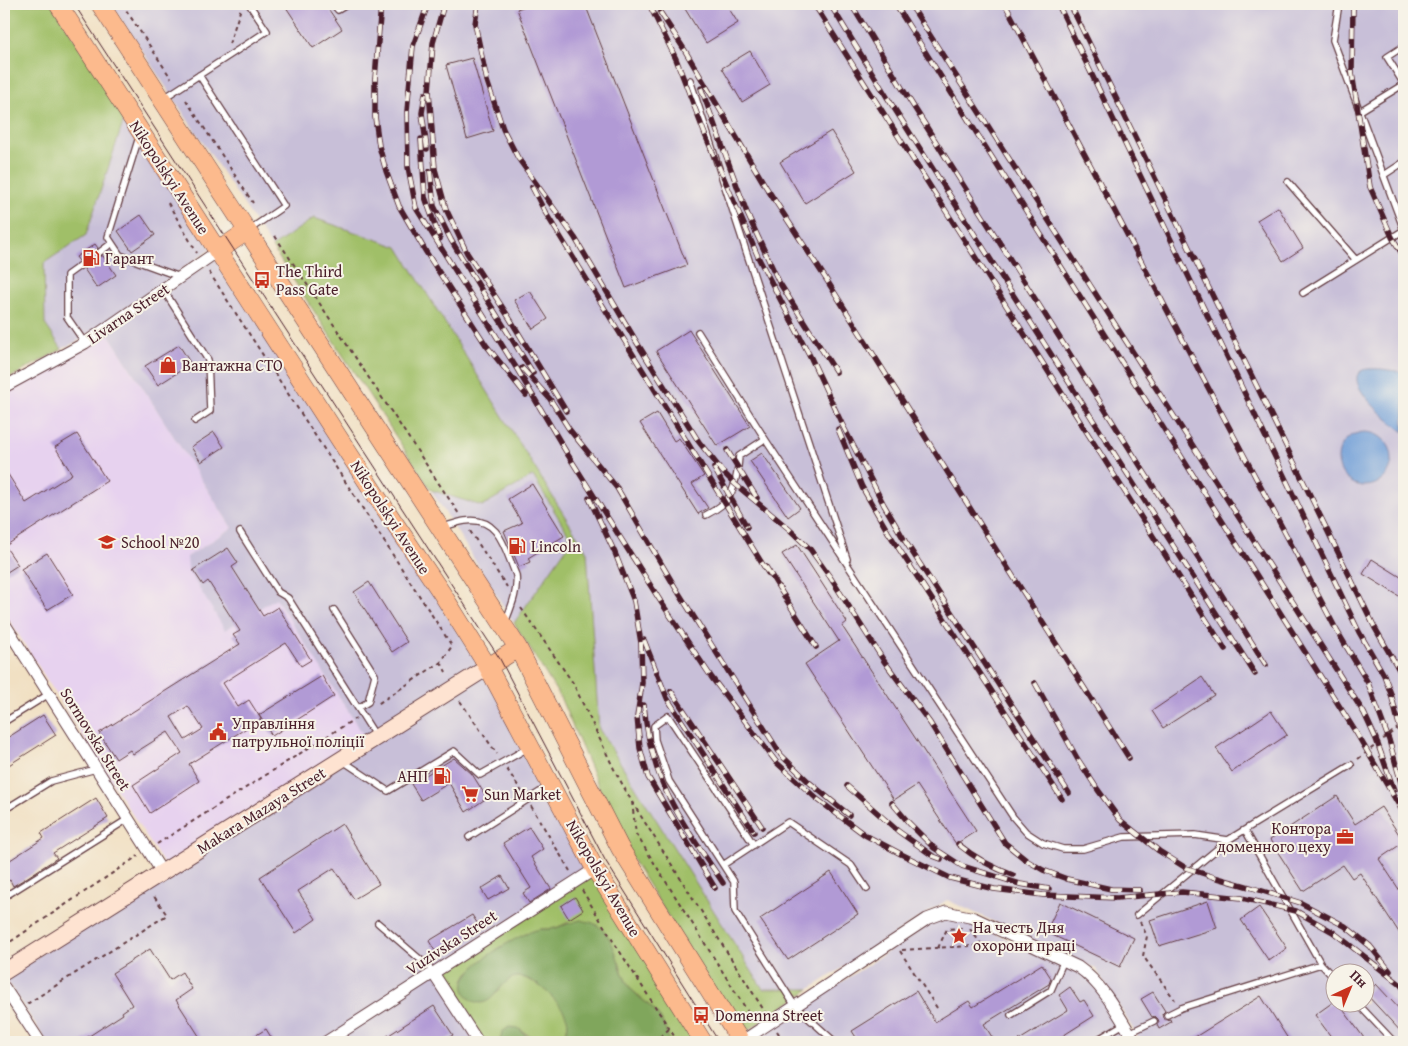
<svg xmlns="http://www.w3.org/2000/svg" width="1408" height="1046" viewBox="0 0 1408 1046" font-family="'Gentium Book Plus',serif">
	<rect width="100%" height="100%" fill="#f7f3e8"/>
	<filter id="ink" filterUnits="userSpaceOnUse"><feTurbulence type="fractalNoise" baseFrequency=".02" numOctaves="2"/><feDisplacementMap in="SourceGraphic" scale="10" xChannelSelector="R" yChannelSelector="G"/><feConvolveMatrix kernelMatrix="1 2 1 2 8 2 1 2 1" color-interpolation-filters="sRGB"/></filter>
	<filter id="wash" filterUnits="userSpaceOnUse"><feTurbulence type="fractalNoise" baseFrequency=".0096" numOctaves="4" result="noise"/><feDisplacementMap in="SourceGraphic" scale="20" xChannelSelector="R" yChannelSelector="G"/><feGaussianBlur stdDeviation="1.12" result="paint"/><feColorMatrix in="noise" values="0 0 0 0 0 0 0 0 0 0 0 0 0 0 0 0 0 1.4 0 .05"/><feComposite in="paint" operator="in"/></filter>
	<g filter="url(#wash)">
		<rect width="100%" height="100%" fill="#f1e0c3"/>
		<path fill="#e7d2ef" d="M108 333 232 528 187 557 276 597 366 739 165 866 4 612V393L88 347Z"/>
		<path fill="#c8bfd8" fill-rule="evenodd" d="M111 4H1404V1042H1141L1096 969 947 900 810 989H763L599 729 587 552 398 247 314 218 272 247ZM1336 974H1366V1004H1336Z
			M125 117 211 249 80 340 62 349 45 324 44 263 86 235Z
			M216 258 481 667 366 739 276 598 225 630 188 570 187 557 232 528 108 333Z
			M533 476 572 540 514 623 431 490 482 506Z
			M485 673 593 875 484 1042H47L4 977Z
			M948 912 1089 976 1130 1042H751Z"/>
		<path fill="#a0bf67" stroke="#756f49" d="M4 4H52L125 117 86 235 44 263 45 324 62 349 4 381Z
			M314 218 398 247 587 552 599 729 763 989H810L742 1034 625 848 560 697 514 623 572 540 533 476 482 506 431 490 272 247Z
			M593 875 697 1042H670L661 1019 652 1008 631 989 624 977 619 962 569 922 556 928 549 929H540L500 947 468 973 464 980 497 993C501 987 506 980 513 977 530 972 565 1004 568 1019 569 1024 567 1030 564 1034 551 1046 531 1039 518 1028L499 1040 500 1042H484L439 974Z"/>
		<path fill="#80a65c" stroke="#656244" d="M581 920C585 921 589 922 593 923 618 934 616 970 631 989 640 999 652 1006 659 1017 664 1024 667 1034 670 1042H553C578 1030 567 1012 552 997 543 988 530 976 517 977 499 978 494 1011 473 1001 469 998 465 994 464 989 458 968 516 937 533 931 541 928 548 930 556 928 564 925 572 922 581 920Z
			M509 1027 518 1028 528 1037 540 1042H500L502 1032Z"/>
		<path fill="#6f9ed8" stroke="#5c5e82" d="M1381 369 1404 372V432C1394 425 1342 384 1361 371 1366 368 1375 369 1381 369Z
			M1338 459a27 27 0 1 1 54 0a27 27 0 1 1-54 0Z"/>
		<g id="blocks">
			<path fill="#b19ad5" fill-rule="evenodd" d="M284 4H325L342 29 313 48Z
				M531 4H585L687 265 626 288 517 9Z
				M682 4H726L738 23 706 43Z
				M750 51 770 85 742 102 722 68Z
				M472 58 493 131 467 139 446 65Z
				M831 131 856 171 805 203 780 162Z
				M1278 207 1303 248 1283 261 1257 220Z
				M141 215 155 235 132 251 118 231Z
				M95 244 98 248 96 251V254L99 256H103L116 275 97 288 84 269 85 266V263L82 261H79L76 257Z
				M530 291 548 319 533 329 514 300Z
				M689 330 750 426 717 446 656 351Z
				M179 345 191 364 158 385 145 366Z
				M657 413 674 441 679 438 704 476 692 484 708 508 698 514 640 423Z
				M214 432 224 447 201 462 191 447Z
				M77 434 107 481 5 546 18 565 4 574V468L26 503 72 474 55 447Z
				M762 453 800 508 788 517 750 461Z
				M532 484 564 536 528 558 530 562 519 567 504 531 522 523 508 499Z
				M797 545 847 622 842 626 976 831 956 844 917 785 894 800 805 664 839 641 782 554Z
				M228 548 238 563 232 567 263 616 278 607 311 660 301 666 286 643 223 683 238 707 249 700 261 719 189 764 199 781 150 813 133 785 182 753 168 732 133 754 130 750 116 759 99 733 240 644 233 635 240 631 208 581 203 585 193 570ZM188 706 203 729 185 740 171 717Z
				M47 553 73 594 47 610 21 569Z
				M1372 559 1404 579V599L1363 574Z
				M369 582 407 642 392 652 354 592Z
				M322 676 334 696 272 736 259 715Z
				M1202 677 1214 695 1163 728 1152 711Z
				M1271 711 1287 735 1232 772 1216 748Z
				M43 715 56 735 4 768V740Z
				M454 758 472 774 487 798 466 812 449 783 421 800 411 784Z
				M1337 796 1355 824 1381 807 1404 842 1379 859 1404 897V940L1360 873 1352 878 1343 865 1303 891 1270 840Z
				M96 798 108 818 53 853 57 858 23 880 13 886 10 880 4 884V864L44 838 41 833Z
				M342 824 379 884 354 899 334 868 298 891 316 919 296 933 260 877Z
				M529 827 543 849 531 857 551 889 529 903 523 893 531 888 503 843Z
				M831 872 858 914 788 960 760 919Z
				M502 876 509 888 488 900 481 889Z
				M575 897 583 910 569 919 561 906Z
				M1208 901 1217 928 1159 946 1150 920Z
				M1060 902 1134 938 1120 967 1046 932Z
				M1259 907 1287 948 1269 961 1241 920Z
				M472 915 481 929 438 956 429 941Z
				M150 949 170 980 182 972 192 989 176 1000 203 1042H80L123 1014 122 1012 132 1005 112 973Z
				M1042 964 1051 978 1049 984 984 1024 995 1042H859L852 1031 916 991 935 1022 969 1001 973 1007Z
				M1376 984 1404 1014V1035L1366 994Z
				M1070 987 1080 1002 1084 1000 1094 1016 1053 1042H1016L1068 1010 1059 995Z
				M1153 992 1165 1011 1162 1014 1163 1018 1166 1020 1170 1019 1171 1022 1159 1029 1157 1025 1159 1022 1158 1019 1155 1016 1152 1017 1141 999Z
				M1261 996 1290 1042H1187Z
				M1336 1000V1004H1339L1367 1042H1335L1315 1015Z
				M434 1006 453 1035 441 1042H378Z
				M266 1029 274 1042H245Z"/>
		</g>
	</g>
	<g filter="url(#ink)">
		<use href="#blocks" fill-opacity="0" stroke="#633c42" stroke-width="1"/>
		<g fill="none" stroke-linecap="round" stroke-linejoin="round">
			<g stroke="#633c42" stroke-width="8">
				<path id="service" d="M333 4 338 10 348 4
					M1339 4 1333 40 1404 230
					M1404 46 1387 57 1404 84
					M199 75 284 206 249 230
					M690 80 847 559
					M164 98 267 31 249 4
					M1360 111 1404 84
					M139 137 108 237 120 255 180 277
					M1384 175 1404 162
					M1288 182 1356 260
					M100 252 112 243
					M81 265 67 275V317L85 343
					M163 289 208 360 210 411 195 421
					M1303 293 1404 230
					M698 332 765 439 1013 817 1026 832 1043 843 1063 849H1083L1124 837 1195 835 1228 840
					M706 515C712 512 718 508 723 504 735 494 738 471 739 456L765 439
					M443 527C450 525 458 522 465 521 500 516 505 550 516 575 518 592 511 607 505 623
					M240 532 278 592 288 598 375 735
					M334 610 375 675 368 702 358 708
					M4 722 49 694
					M343 761 388 791 454 751 480 775 528 748
					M4 810 51 781 96 769
					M1245 830 1321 964 1336 980
					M469 837 549 786
					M754 845 668 716 654 726 655 740 669 781 734 882 735 911 795 1006 835 1042
					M723 865 788 822 851 865 867 889
					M4 897 128 819
					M1137 915 1228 840 1351 765
					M378 923 429 967 433 973
					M1358 1004 1394 1042
					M1011 1015 1051 990 1064 960
					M1167 1015 1181 1008 1321 964
					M1129 1033 1154 1021
					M1081 1042 1095 1041 1124 1024
					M1121 1042 1131 1036"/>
			</g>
			<g stroke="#633c42" stroke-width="13">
				<path id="minor" d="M4 387 85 343 218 251
					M4 623 162 872
					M433 973 478 1042
					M4 987 40 1042
					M326 1042 595 869
					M741 1042 927 919 946 912 974 918 1078 967C1104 985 1119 1016 1135 1042"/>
			</g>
			<g stroke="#633c42" stroke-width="18">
				<path id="secondary" d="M4 972 488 667"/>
			</g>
			<g stroke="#633c42" stroke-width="19">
				<path id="primary" d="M58 4 375 494 441 592 488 667 595 869 703 1042
					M100 4 518 648 620 848 741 1042
					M218 251 247 231
					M488 667 518 648"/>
			</g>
			<path stroke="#633c42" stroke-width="2" stroke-dasharray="4 4" stroke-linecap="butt" d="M122 4 171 78
				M229 44 241 8
				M186 100 253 203
				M168 203 197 253
				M275 236 459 514
				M209 272 452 646 441 662 376 705
				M470 531 507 587
				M521 608 573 683 614 769 632 802 765 1012
				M441 662 446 672
				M460 701 497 754
				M1358 759 1404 723
				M507 769 522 792
				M632 802 636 834 753 1020
				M531 806 570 871
				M157 844 356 718
				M582 890 613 941 678 1042
				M1140 922 1147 936 1143 956 1175 1000
				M970 929 982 945
				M4 946 138 856
				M938 948 947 929 964 928
				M902 950 1002 944
				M900 951 939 1011
				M27 1004 167 915 153 895
				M4 1019 8 1016
				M777 1031 784 1042
				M654 1042 669 1029"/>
			<use href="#service" stroke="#fff" stroke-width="5.5"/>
			<use href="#minor" stroke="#fff" stroke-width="11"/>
			<use href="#secondary" stroke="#fee3d1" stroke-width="16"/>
			<use href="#primary" stroke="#fcba8d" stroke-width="18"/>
			<path stroke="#4a1f2b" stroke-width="1" d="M74 4 500 659 605 860 719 1042"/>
			<g stroke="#4a1f2b" stroke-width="5.5">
				<path id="rail" d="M381 4 375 79V117L379 146 386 171 399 206 426 252 486 345 526 395
					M428 4 413 46 407 111 408 167 416 208 517 369 568 455 661 602 712 678 777 763 817 799 865 835 901 854 950 878 994 889 1043 895 1117 898 1182 892 1242 898 1296 911 1333 932 1401 985 1404 989
					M444 4 433 43 429 91 435 169 446 209 467 253 510 319 566 411
					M478 4 475 24 487 81 503 129 518 158 575 238 639 346 699 442 723 472 735 484 789 529 810 549 830 577 884 661 930 723 1005 843 1026 860 1043 870 1067 879 1111 889 1140 890
					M649 4 676 59 706 137 759 259 811 358 842 424 884 505 905 541 1069 793
					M814 4 1225 649
					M830 4 887 97 1255 674
					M851 4 902 88 1266 665
					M895 4 1357 734 1403 812 1404 818
					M910 4 1364 713 1376 739 1394 790
					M1005 4 1337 631 1368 683 1389 740 1404 793
					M1058 4 1359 632 1384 675 1391 694 1404 744
					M1070 4 1375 628 1401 673 1404 682
					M1353 4 1352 73 1370 187 1392 237 1404 257
					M660 12 684 49 766 187 826 279 997 551 1129 758
					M701 88 747 213 758 237 779 282 836 372
					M425 94 422 113 427 149
					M421 139 425 197 440 239
					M430 171 434 206 451 240 488 301 533 373
					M532 187 545 212 768 573
					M522 368 550 399 569 429 617 488 675 587 781 755 810 783 849 815
					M838 429 862 487 888 532 1062 799
					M727 450 757 498
					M714 468 747 527
					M589 498 615 553 634 601 641 643 642 683 637 717 640 748 648 777 715 888
					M766 567 816 647
					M644 640 667 698 754 832
					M1035 683 1077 758 1098 790 1120 820 1159 851 1186 868 1214 877 1253 888 1301 903 1345 926 1370 946 1390 971
					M671 691 762 827
					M644 705C647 740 656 774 673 805 687 832 706 857 723 883
					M847 786 898 831 933 856 941 859
					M892 803 909 823 934 848 962 866 1020 884 1049 889
					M958 844C974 857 993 868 1013 875"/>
			</g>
			<use href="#rail" stroke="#f7f3e8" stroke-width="4" stroke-dasharray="11" stroke-linecap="butt"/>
		</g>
	</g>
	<defs>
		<g id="fuel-bare" transform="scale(1.35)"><path d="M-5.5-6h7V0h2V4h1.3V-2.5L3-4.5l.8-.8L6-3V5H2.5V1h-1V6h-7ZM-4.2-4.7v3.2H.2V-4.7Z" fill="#c8321e" stroke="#f7f3e8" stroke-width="2.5" paint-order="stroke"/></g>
		<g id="bus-bare" transform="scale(1.35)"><path d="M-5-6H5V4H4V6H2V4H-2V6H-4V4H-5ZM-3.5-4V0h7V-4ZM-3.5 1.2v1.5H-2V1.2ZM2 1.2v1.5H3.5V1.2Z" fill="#c8321e" stroke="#f7f3e8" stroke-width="2.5" paint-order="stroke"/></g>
		<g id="shop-bare" transform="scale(1.35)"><path d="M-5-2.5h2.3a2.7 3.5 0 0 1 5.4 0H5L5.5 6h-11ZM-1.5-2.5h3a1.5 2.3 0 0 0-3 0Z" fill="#c8321e" stroke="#f7f3e8" stroke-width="2.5" paint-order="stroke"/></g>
		<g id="school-bare" transform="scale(1.35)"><path d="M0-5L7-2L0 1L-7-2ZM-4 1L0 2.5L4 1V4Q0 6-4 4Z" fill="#c8321e" stroke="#f7f3e8" stroke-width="2.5" paint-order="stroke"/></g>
		<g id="civic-bare" transform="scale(1.35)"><path d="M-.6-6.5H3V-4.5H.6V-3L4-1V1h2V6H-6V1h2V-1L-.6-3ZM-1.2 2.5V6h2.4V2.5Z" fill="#c8321e" stroke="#f7f3e8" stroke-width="2.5" paint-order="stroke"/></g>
		<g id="supermarket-bare" transform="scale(1.35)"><path d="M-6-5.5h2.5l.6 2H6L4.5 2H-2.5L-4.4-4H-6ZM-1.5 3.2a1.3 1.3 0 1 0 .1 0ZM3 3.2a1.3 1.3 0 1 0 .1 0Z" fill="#c8321e" stroke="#f7f3e8" stroke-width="2.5" paint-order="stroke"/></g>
		<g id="office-bare" transform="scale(1.35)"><path d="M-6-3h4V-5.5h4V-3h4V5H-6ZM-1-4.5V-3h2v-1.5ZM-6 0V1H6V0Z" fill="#c8321e" stroke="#f7f3e8" stroke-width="2.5" paint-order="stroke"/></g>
		<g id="sight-bare" transform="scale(1.35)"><path d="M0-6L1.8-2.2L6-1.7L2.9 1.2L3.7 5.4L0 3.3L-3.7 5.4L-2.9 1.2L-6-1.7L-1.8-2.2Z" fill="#c8321e" stroke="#f7f3e8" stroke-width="2.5" paint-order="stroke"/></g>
	</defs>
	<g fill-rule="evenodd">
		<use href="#fuel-bare" x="91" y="258"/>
		<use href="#bus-bare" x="262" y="280"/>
		<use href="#shop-bare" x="168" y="365"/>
		<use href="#school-bare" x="107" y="542"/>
		<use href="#fuel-bare" x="517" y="546"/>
		<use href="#civic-bare" x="218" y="732"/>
		<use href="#fuel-bare" x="442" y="776"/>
		<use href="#supermarket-bare" x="470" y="794"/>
		<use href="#office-bare" x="1345" y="837"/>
		<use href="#sight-bare" x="959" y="936"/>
		<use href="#bus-bare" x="701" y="1015"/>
	</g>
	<g text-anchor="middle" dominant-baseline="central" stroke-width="4" stroke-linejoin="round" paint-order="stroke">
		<g font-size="16" fill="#4a1f2b" stroke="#f7f3e8">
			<text transform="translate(170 177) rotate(57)">Nikopolskyi Avenue</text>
			<text transform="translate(128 313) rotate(-34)">Livarna Street</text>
			<text transform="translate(391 517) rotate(57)">Nikopolskyi Avenue</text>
			<text transform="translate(96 739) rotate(58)">Sormovska Street</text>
			<text transform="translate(261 810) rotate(-32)">Makara Mazaya Street</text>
			<text transform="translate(604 878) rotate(60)">Nikopolskyi Avenue</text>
			<text transform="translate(451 942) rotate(-33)">Vuzivska Street</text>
		</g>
		<g font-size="16" fill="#4a1f2b" stroke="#f7f3e8" text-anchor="start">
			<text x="105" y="258">Гарант</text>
			<text x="276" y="271">The Third<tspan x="276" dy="18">Pass Gate</tspan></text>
			<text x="182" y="365">Вантажна СТО</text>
			<text x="121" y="542">School №20</text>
			<text x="531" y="546">Lincoln</text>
			<text x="232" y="723">Управління<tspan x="232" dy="18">патрульної поліції</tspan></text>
			<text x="428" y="776" text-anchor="end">АНП</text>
			<text x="484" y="794">Sun Market</text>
			<text x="1331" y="828" text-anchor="end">Контора<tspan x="1331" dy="18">доменного цеху</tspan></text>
			<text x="973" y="927">На честь Дня<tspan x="973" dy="18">охорони праці</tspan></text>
			<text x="715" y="1015">Domenna Street</text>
		</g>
	</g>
	<rect width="1408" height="1046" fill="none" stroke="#f7f3e8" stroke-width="20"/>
	<g transform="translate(1350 988) rotate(44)"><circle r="24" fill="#f7f3e8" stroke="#b29e9c"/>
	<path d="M0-4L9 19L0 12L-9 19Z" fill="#c8321e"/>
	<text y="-8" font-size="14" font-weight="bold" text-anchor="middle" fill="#4a1f2b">Пн</text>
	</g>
</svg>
